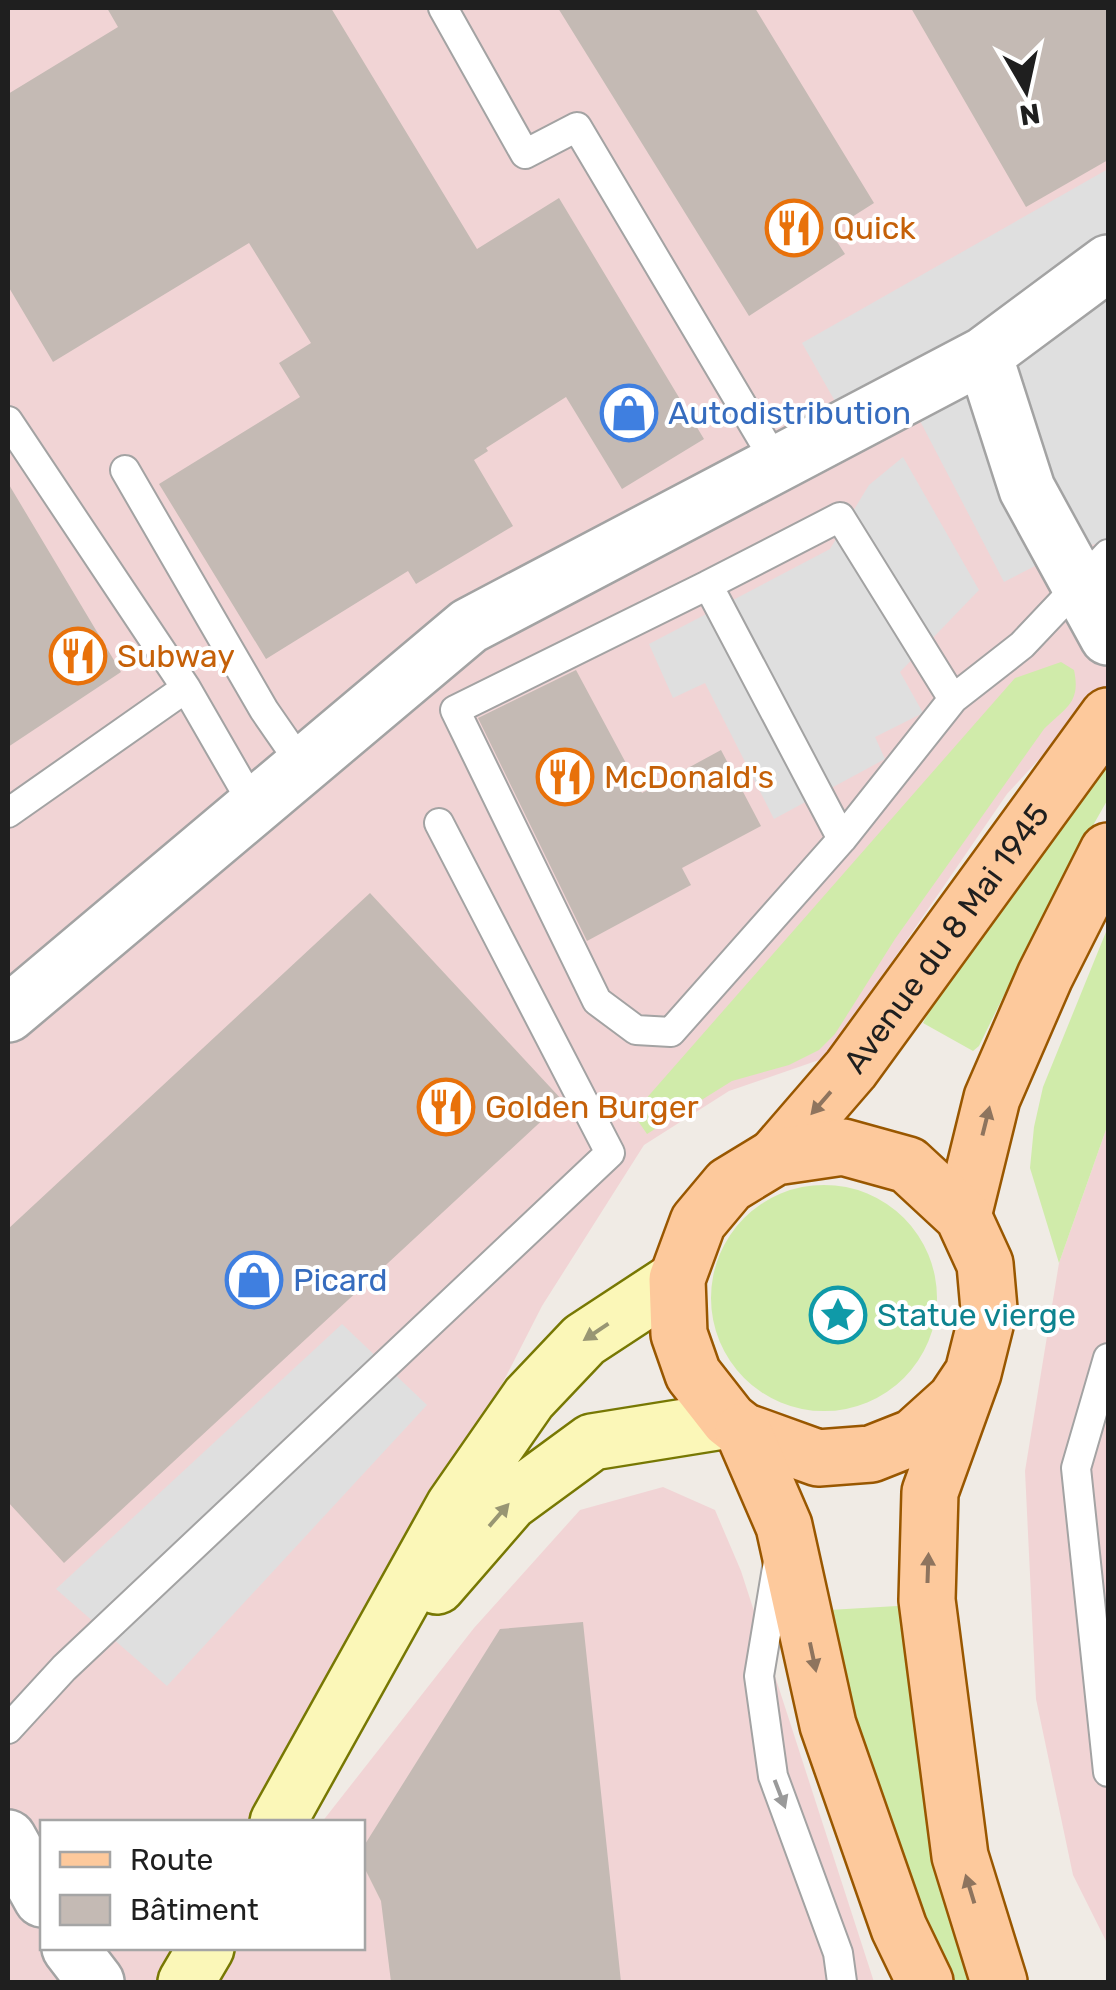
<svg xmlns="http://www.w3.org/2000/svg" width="1116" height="1990" viewBox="0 0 1116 1990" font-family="Rubik,sans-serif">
	<rect width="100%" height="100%" fill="#f0ebe5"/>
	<path fill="#f1d4d5" d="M8 8H1108V684L1007 794 834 1046 819 1060 729 1091 644 1145 542 1306 278 1822H42V1948H205L185 1982H8Z
		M1108 1124V1945L1073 1875 1036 1699 1025 1471 1059 1263Z
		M663 1487 715 1510 741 1571 874 1982H197L224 1948H362V1822H322L474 1628 580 1510Z"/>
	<path fill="#d0ebaa" d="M1061 662 1074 670C1081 703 1066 707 1044 729L895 939 835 1034 819 1050 789 1065 732 1081 647 1134 636 1118 637 1109 1015 678Z
		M1108 749V799L1049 903 979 1046 973 1051 923 1023 936 999Z
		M1108 927V1124L1059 1263 1030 1168 1034 1127 1043 1087Z
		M711 1298a113 113 0 1 1 226 0a113 113 0 1 1-226 0Z
		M897 1606 910 1610 981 1982H949L859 1756 829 1610Z"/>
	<path fill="#dfdfdf" d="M1108 169V541L1062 552 1004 582 907 396 849 426 802 343Z
		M903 457 979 590 900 672 923 713 875 737 885 759 774 819 705 683 673 698 649 644 830 549 869 485Z
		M342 1324 427 1405 167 1686 56 1589Z"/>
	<path fill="#c4bab4" d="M107 8H331L477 249 559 198 704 439 622 489 566 397 486 448 488 451 474 460 513 526 416 584 408 571 266 659 159 484 300 397 279 363 311 343 249 243 53 362 8 286V94L118 27Z
		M558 8H755L874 203 830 231 845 254 749 316Z
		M911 8H1108V160L1026 207Z
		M8 483 121 672 8 747Z
		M576 670 642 793 721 750 761 826 682 868 691 885 587 941 478 718Z
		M370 893 563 1101 64 1563 8 1502V1229Z
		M583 1622 621 1982H391L381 1901 362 1863V1849L500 1629Z"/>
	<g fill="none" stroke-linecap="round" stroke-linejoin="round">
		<g stroke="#a3a3a3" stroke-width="32">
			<path id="service" d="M443 8 525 154 577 127 777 464
				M8 421 186 688
				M125 470 264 710 302 765
				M708 585 840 517 953 699
				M8 813 186 688 254 806
				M842 839 708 585 455 710 597 1001 636 1030 671 1032 842 839 953 699 1022 645 1108 554
				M1108 1358 1076 1468 1108 1772
				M778 1562 759 1676 773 1776 838 1953 842 1982
				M8 1729 64 1668 610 1153 439 823"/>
		</g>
		<g stroke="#a3a3a3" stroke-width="60">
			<path id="minor" d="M984 355 1027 489 1108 637
				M8 1014 469 626 984 355 1108 263
				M8 1838 42 1899
				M70 1948 96 1982"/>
		</g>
		<g stroke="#777803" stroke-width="60">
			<path id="secondary" d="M437 1586 510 1502 592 1442 729 1420
				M278 1822 454 1506 529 1398 584 1340 677 1279
				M186 1982 206 1948"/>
		</g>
		<g stroke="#995700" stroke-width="60">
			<g id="primary">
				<path id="s1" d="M775 1157 851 1069 1108 716"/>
				<path d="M963 1216 992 1098 1045 976 1108 851"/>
				<path d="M973 1373 955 1400 914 1437 871 1454 818 1458 743 1431 729 1420 693 1374 679 1334 677 1279 698 1222 729 1185 775 1157 843 1147 908 1165 963 1216 985 1264 989 1309 973 1373 930 1492 927 1600 960 1856 999 1982"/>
				<path d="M743 1431 784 1526 828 1725 899 1928 925 1982"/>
			</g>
		</g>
		<use href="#service" stroke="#fff" stroke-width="28"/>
		<use href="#minor" stroke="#fff" stroke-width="55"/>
		<use href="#secondary" stroke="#fbf7b8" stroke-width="55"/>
		<use href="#primary" stroke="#fdc99c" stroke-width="55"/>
	</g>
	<defs><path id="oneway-solid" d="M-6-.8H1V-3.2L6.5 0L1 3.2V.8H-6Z" transform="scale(2.5)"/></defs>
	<g fill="#8e745e">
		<use href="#oneway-solid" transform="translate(821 1103) rotate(131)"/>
		<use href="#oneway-solid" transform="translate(986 1121) rotate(-76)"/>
		<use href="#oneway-solid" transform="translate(928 1568) rotate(-88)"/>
		<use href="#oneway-solid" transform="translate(813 1657) rotate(78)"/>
		<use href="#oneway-solid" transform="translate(970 1889) rotate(-107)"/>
	</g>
	<g fill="#989673">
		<use href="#oneway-solid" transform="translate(596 1332) rotate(146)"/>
		<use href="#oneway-solid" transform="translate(499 1515) rotate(-49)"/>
	</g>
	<use fill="#9a9a9a" href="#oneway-solid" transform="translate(780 1794) rotate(69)"/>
	<defs>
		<g id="restaurant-ring" transform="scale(2.875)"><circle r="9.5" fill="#fff" stroke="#e8710a" stroke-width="1.5"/><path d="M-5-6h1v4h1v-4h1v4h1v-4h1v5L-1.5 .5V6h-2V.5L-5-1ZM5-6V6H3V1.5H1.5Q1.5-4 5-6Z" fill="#e8710a"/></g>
		<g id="shop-ring" transform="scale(2.875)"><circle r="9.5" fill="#fff" stroke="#3f7fe0" stroke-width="1.5"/><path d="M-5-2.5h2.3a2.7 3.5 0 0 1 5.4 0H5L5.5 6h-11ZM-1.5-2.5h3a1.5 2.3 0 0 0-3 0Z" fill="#3f7fe0"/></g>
		<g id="sight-ring" transform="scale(2.875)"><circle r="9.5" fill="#fff" stroke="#0f9aa8" stroke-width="1.5"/><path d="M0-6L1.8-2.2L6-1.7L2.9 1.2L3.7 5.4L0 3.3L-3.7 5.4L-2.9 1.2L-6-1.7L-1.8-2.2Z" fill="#0f9aa8"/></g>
	</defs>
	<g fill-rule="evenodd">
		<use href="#restaurant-ring" x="794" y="228"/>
		<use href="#shop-ring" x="629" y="413"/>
		<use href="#restaurant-ring" x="78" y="656"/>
		<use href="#restaurant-ring" x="565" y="777"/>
		<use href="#restaurant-ring" x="446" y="1107"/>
		<use href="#shop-ring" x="254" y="1280"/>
		<use href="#sight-ring" x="838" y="1315"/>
	</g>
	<g text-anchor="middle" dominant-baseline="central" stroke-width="8" stroke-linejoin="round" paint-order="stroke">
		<g font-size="32" fill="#c56008" stroke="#fff" text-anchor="start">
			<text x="833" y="228">Quick</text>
			<text x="117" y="656">Subway</text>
			<text x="604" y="777">McDonald's</text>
			<text x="485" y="1107">Golden Burger</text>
		</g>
		<g font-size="32" fill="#366cbe" stroke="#fff" text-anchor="start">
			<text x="668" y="413">Autodistribution</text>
			<text x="293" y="1280">Picard</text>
		</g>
		<g font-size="32" fill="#1f1f1f" stroke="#fff">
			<text stroke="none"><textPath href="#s1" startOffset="278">Avenue du 8 Mai 1945</textPath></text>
		</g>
		<g font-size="32" fill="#0d838f" stroke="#fff" text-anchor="start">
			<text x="877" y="1315">Statue vierge</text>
		</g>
	</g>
	<rect width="1116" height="1990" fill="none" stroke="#1f1f1f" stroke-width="20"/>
	<rect x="40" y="1820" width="325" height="130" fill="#ffffff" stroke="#a5a5a5" stroke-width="2.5"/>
	<rect x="60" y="1852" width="50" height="15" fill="#fdc99c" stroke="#a5a5a5" stroke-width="2.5"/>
	<text x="130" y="1870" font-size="30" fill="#1f1f1f">Route</text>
	<rect x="60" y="1895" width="50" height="30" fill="#c4bab4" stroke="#a5a5a5" stroke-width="2.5"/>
	<text x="130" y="1920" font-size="30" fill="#1f1f1f">Bâtiment</text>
	<g transform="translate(1026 90) rotate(171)" stroke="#ffffff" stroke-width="8" paint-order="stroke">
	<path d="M0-8L18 38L0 25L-18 38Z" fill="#1f1f1f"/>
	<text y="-15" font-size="28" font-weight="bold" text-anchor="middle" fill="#1f1f1f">N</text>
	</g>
</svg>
